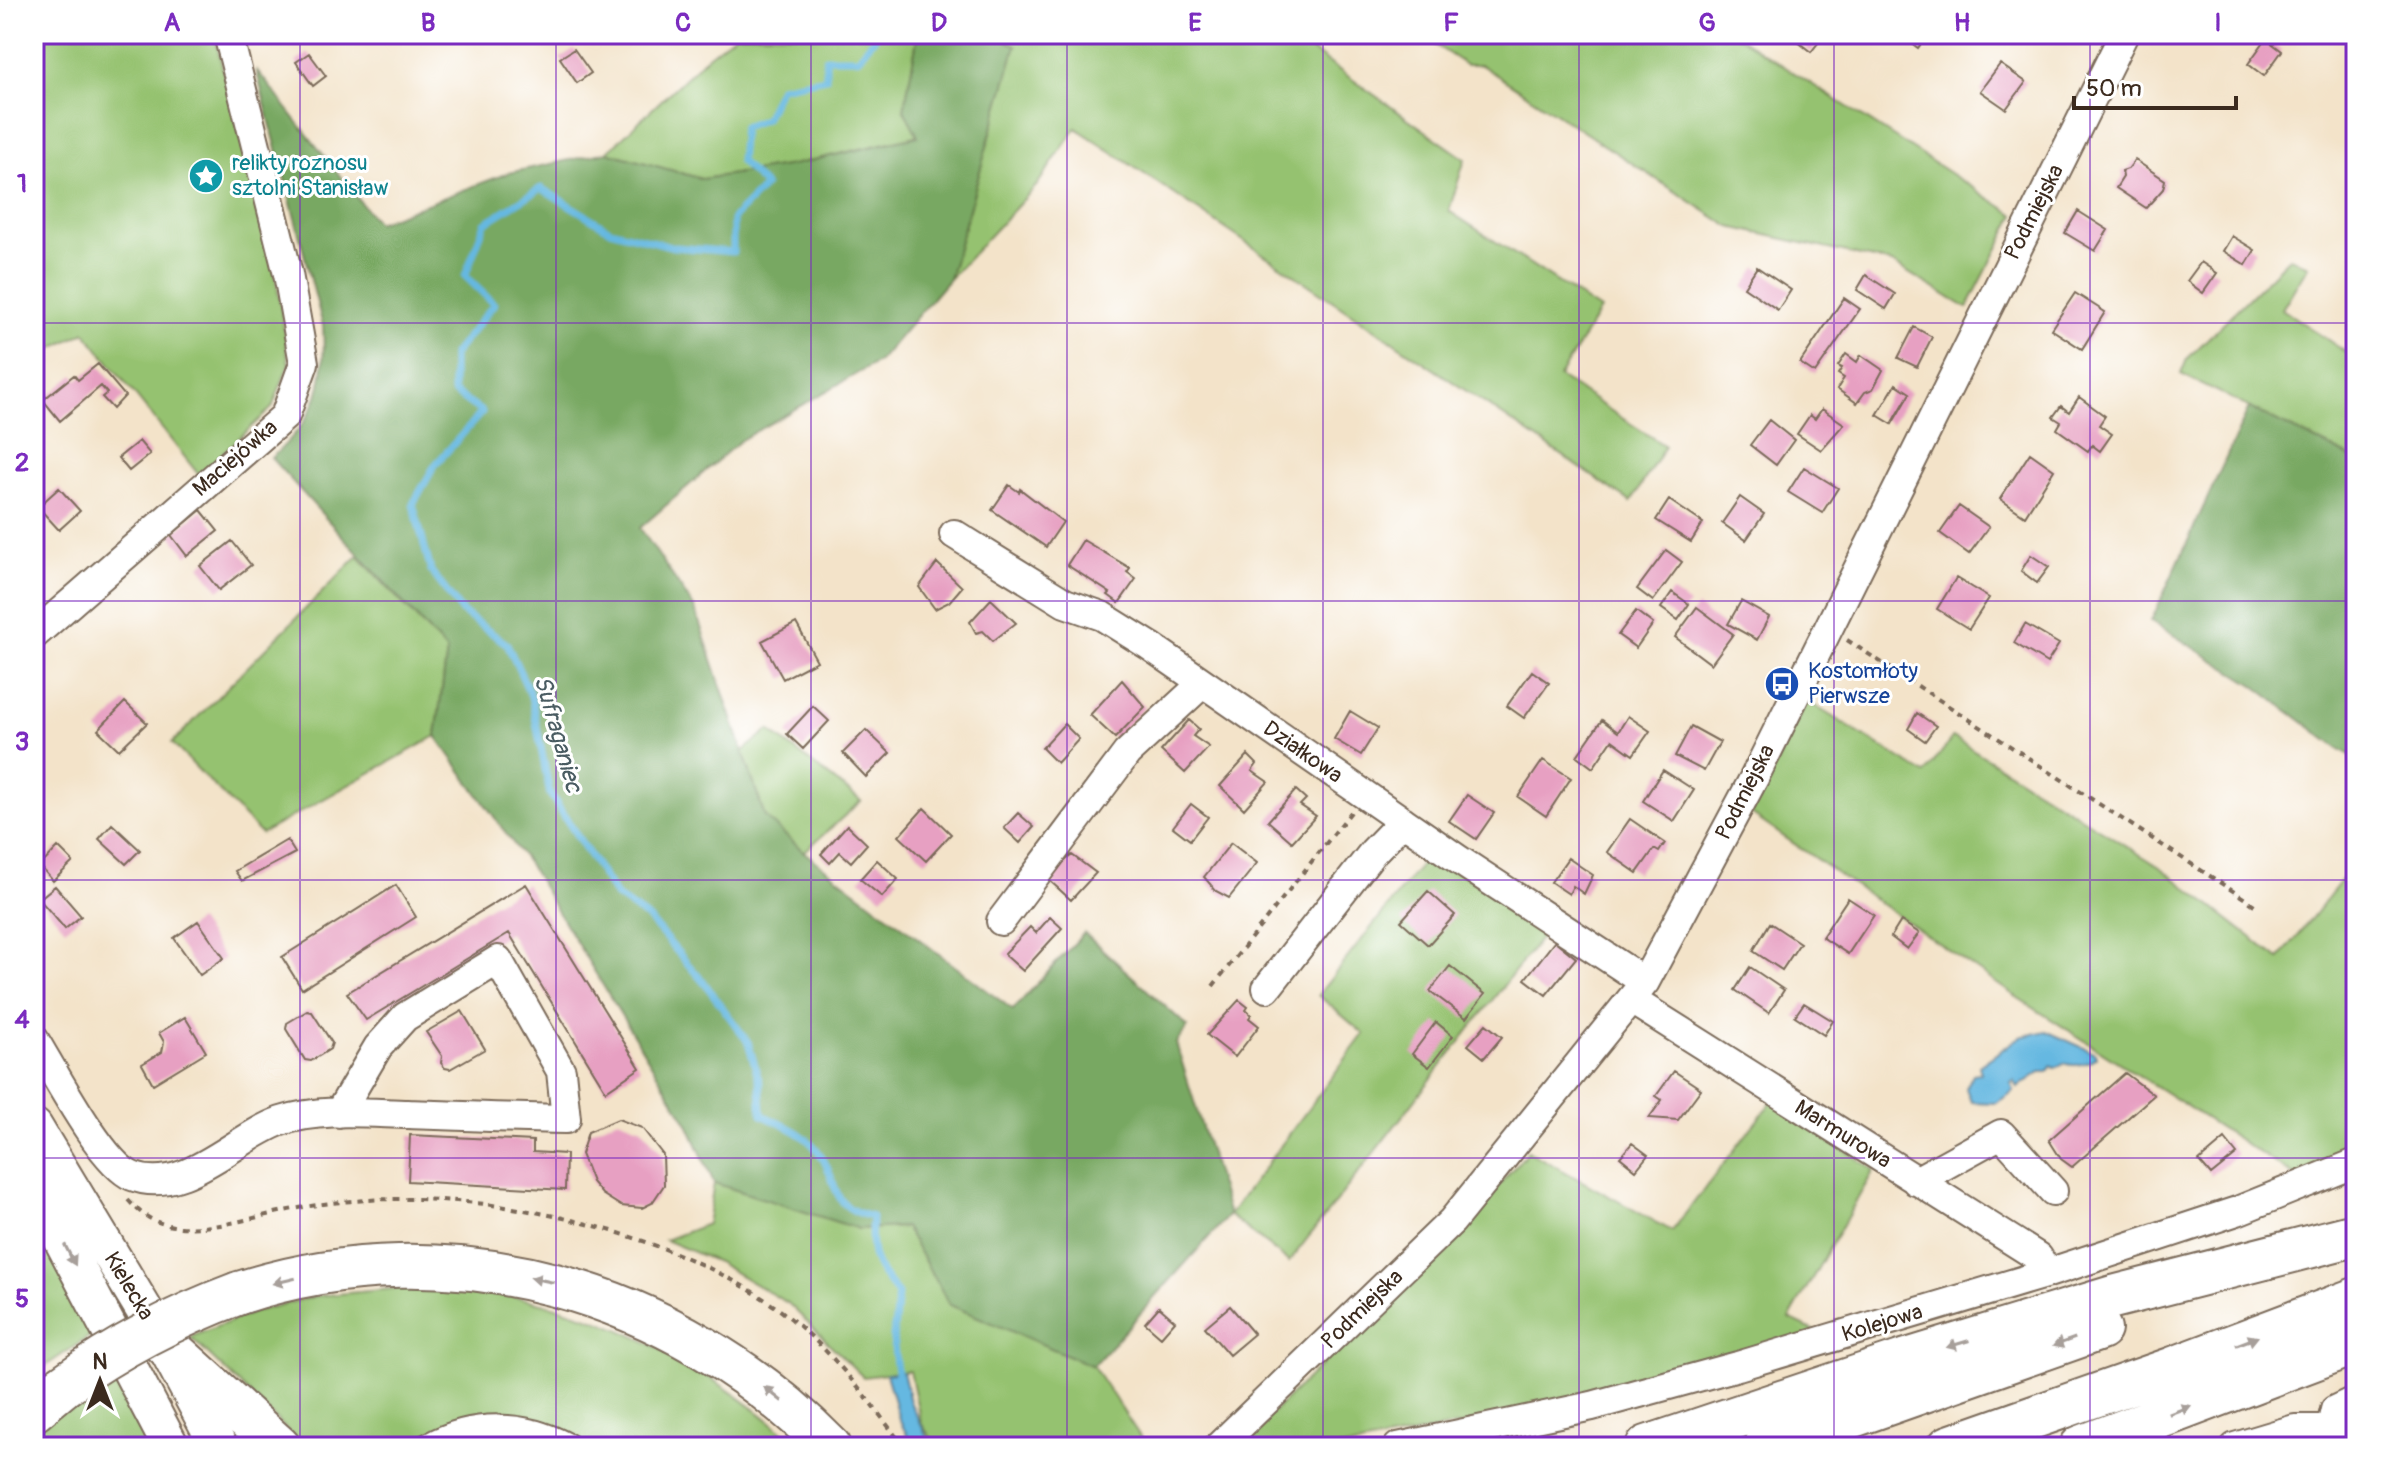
<svg xmlns="http://www.w3.org/2000/svg" width="2390" height="1481" viewBox="0 0 2390 1481" font-family="Pangolin,sans-serif">
	<rect width="100%" height="100%" fill="#fff"/>
	<filter id="ink" filterUnits="userSpaceOnUse"><feTurbulence type="fractalNoise" baseFrequency=".0125" numOctaves="2"/><feDisplacementMap in="SourceGraphic" scale="16" xChannelSelector="R" yChannelSelector="G"/><feConvolveMatrix kernelMatrix="1 2 1 2 8 2 1 2 1" color-interpolation-filters="sRGB"/></filter>
	<filter id="wash" filterUnits="userSpaceOnUse"><feTurbulence type="fractalNoise" baseFrequency=".006" numOctaves="4" result="noise"/><feDisplacementMap in="SourceGraphic" scale="32" xChannelSelector="R" yChannelSelector="G"/><feGaussianBlur stdDeviation="1.8" result="paint"/><feColorMatrix in="noise" values="0 0 0 0 0 0 0 0 0 0 0 0 0 0 0 0 0 1.4 0 .05"/><feComposite in="paint" operator="in"/></filter>
	<g filter="url(#wash)">
		<rect width="100%" height="100%" fill="#f3e3c9"/>
		<path fill="#95c270" stroke="#687647" stroke-width="2" d="M34 34H214L276 277 289 364 272 408 199 475 85 332 51 349 34 303Z
			M736 34H918L904 110 919 135 792 165 702 179 607 152 709 55Z
			M991 34H1288L1465 159 1449 211 1600 310 1559 377 1665 446 1631 502 1076 128 1037 185 949 279 1016 45Z
			M1419 34H1734L2015 215 1967 308 1892 263 1730 227 1481 65H1466Z
			M2290 257 2308 266 2282 309 2356 359V460L2181 374 2187 359Z
			M358 556 447 651 436 736 261 834 172 743Z
			M1807 701 1925 774 1953 737 2163 869 2279 959 2356 862V1152L2297 1177 2012 994 1751 814Z
			M769 730 861 801 804 852 765 817 743 751Z
			M1431 852 1546 931 1289 1262 1229 1215 1364 1034 1318 995Z
			M1772 1101 1874 1170 1789 1319 1819 1333 1581 1401 1350 1447H1237L1460 1230 1528 1151 1672 1231Z
			M714 1183 859 1229 905 1227 950 1305 1093 1366 1147 1447H937L921 1423 910 1371 863 1377 789 1304 717 1262 665 1240 707 1224Z
			M34 1212 93 1334 47 1365 34 1379Z
			M412 1287C442 1290 474 1290 504 1295 615 1314 717 1372 800 1447H580L547 1426 505 1418 474 1417 427 1434 413 1447H305L190 1337 257 1311 316 1296Z
			M115 1376 152 1447H34V1433L52 1414Z"/>
		<path fill="#78a862" stroke="#5a6940" stroke-width="2" d="M918 34H991L1016 45 949 279 879 361 741 440 640 528 695 609 765 817 804 852 1013 1010 1084 933 1188 1027 1176 1043 1229 1215 1093 1366 950 1305 905 1227 859 1229 714 1183 688 1124 531 868 436 736 447 651 271 458C317 417 327 387 323 326L256 69 377 223 508 173 607 152 702 179 792 165 918 136 904 110Z
			M2249 408 2356 460V758L2339 749 2254 685 2151 621Z"/>
		<path fill="#65b8e1" stroke="#507180" stroke-width="2" d="M2046 1031 2095 1053 2096 1057C2086 1065 2072 1067 2064 1063L2055 1068 2051 1066 2048 1072H2040L2018 1087 2014 1081 2011 1083 2014 1091 1996 1103 1971 1102 1966 1088 1973 1074 1981 1073 1979 1066 2020 1037Z
			M903 1372 910 1402 932 1447H913L899 1419 886 1374Z"/>
		<g fill="none" stroke-linecap="round" stroke-linejoin="round">
			<path stroke="#65b8e1" stroke-width="7" d="M878 34 858 58H826V78L780 87 765 119 743 127 740 161 765 186 733 218V252L674 247 610 230 541 188 485 223 465 276 494 304 453 355V392L482 412 435 465 413 504 431 571 462 612 507 644 531 696 550 794 616 896 649 919 706 985 748 1042 760 1083 762 1115C784 1125 806 1133 820 1154 841 1185 827 1206 872 1217 869 1257 873 1264 898 1294L893 1338 898 1380"/>
		</g>
		<g id="blocks">
			<path fill="#e7a0c2" d="M1788 34H1825L1811 52Z
				M1899 34H1928L1918 48Z
				M2266 39 2282 51 2264 76 2248 64Z
				M574 49 591 73 577 83 560 58Z
				M309 53 326 76 313 86 296 62Z
				M2000 64 2026 82 2006 109 1980 91Z
				M2135 160 2165 180 2163 189 2146 208 2116 188 2123 177 2122 171 2128 169Z
				M2078 211 2108 230 2095 251 2065 233Z
				M2232 236 2255 250 2246 265 2223 251Z
				M2201 262 2217 273 2203 293 2187 281Z
				M1757 267 1791 290 1778 310 1744 287Z
				M1866 275 1895 294 1886 309 1857 290Z
				M2075 293 2105 312 2082 349 2051 329Z
				M1844 298 1860 309 1815 373 1800 363Z
				M1914 327 1932 337 1917 367 1898 358Z
				M1846 354 1857 362 1861 355 1883 370 1873 389 1865 392 1857 403 1837 389 1844 378 1838 374 1842 368 1838 366Z
				M98 364 125 396 113 409 102 397 107 393 101 386 60 421 43 400 74 375 78 380Z
				M1896 384 1910 393 1892 424 1877 415Z
				M2079 397 2105 416 2099 425 2112 434 2100 451 2092 445 2088 451 2057 429 2061 422 2053 417 2061 406 2069 412Z
				M1822 409 1844 424 1821 450 1797 434 1810 415 1815 419Z
				M1769 420 1794 440 1776 465 1750 445Z
				M139 441 150 454 129 471 118 458Z
				M2030 453 2054 470 2025 516 2000 499Z
				M1804 467 1838 488 1822 513 1788 492Z
				M1009 485 1019 492 1020 489 1063 522 1046 547 992 510Z
				M59 488 80 511 59 530 38 507Z
				M1740 497 1764 514 1746 540 1722 523Z
				M1669 500 1703 523 1691 542 1656 520Z
				M1959 506 1989 527 1969 554 1940 533Z
				M201 510 218 531 187 556 171 535Z
				M1083 540 1130 568 1127 572 1136 579 1119 603 1108 595 1110 593 1067 565Z
				M232 541 251 565 219 590 200 566Z
				M1666 550 1682 562 1653 601 1637 589Z
				M2031 555 2049 567 2037 583 2021 571Z
				M937 563 962 587 949 602 935 609 919 587Z
				M1956 578 1989 598 1969 629 1937 609Z
				M1672 592 1689 604 1678 620 1661 608Z
				M991 599 1016 623 993 641 983 631 976 633 970 622Z
				M1741 601 1769 617 1757 640 1728 624Z
				M1697 607 1733 634 1711 664 1675 637Z
				M1636 611 1653 624 1636 648 1618 635Z
				M796 623 817 661 783 679 762 641Z
				M2025 624 2059 644 2047 663 2014 643Z
				M1532 671 1549 683 1524 718 1507 706Z
				M1122 680 1145 707 1115 738 1090 715Z
				M125 702 147 723 119 750 98 730Z
				M813 706 829 721 803 749 787 734Z
				M1350 711 1378 728 1361 755 1334 739Z
				M1917 713 1936 726 1925 741 1908 729Z
				M1628 716 1650 731 1633 755 1612 740 1593 768 1577 756 1602 720 1618 732Z
				M1189 720 1199 729 1193 736 1209 747 1185 773 1161 751Z
				M1064 724 1079 739 1057 763 1042 748Z
				M1691 726 1720 742 1704 771 1675 756Z
				M866 730 890 753 866 777 843 753Z
				M1248 755 1257 764 1252 771 1268 782 1244 809 1220 786Z
				M1543 760 1571 778 1546 816 1518 797Z
				M1663 770 1694 790 1674 821 1643 801Z
				M1296 790 1306 799 1300 805 1316 816 1292 842 1268 821Z
				M1467 795 1494 813 1476 839 1449 821Z
				M1191 804 1208 817 1190 840 1173 827Z
				M924 808 951 834 926 861 899 836Z
				M1018 813 1034 827 1020 843 1004 828Z
				M1630 819 1665 843 1659 852 1654 849 1637 873 1607 852Z
				M112 824 140 850 126 864 99 839Z
				M847 825 867 844 851 862 840 852 830 863 821 854Z
				M287 840 295 853 242 881 235 871Z
				M1231 843 1257 863 1229 898 1216 891 1204 877Z
				M58 847 73 862 53 881 40 866Z
				M1072 855 1096 873 1071 900 1049 880 1058 867Z
				M1568 858 1593 875 1584 894 1573 886 1569 894 1551 882Z
				M877 860 898 879 882 897 860 879Z
				M526 884 640 1068 606 1091 509 933 366 1020 347 993Z
				M396 885 416 917 302 989 282 957Z
				M55 886 81 916 65 929 39 899Z
				M1428 891 1455 915 1428 945 1401 921Z
				M1848 898 1874 915 1848 954 1822 937Z
				M1050 917 1062 928 1023 971 1004 954 1030 927 1036 933Z
				M198 921 224 958 200 975 174 938Z
				M1901 921 1919 933 1907 949 1891 937Z
				M1770 923 1800 943 1782 970 1753 951Z
				M1555 941 1576 958 1546 995 1525 979Z
				M1450 966 1485 994 1466 1018 1430 991Z
				M1750 967 1784 990 1769 1013 1735 990Z
				M1239 1000 1248 1007 1246 1010 1251 1015 1249 1018 1259 1026 1235 1057 1207 1035Z
				M1804 1003 1833 1021 1824 1035 1795 1016Z
				M307 1011 312 1012 332 1043 330 1049 311 1061 305 1060 286 1029 287 1023Z
				M462 1011 485 1049 450 1069 445 1068 441 1063 442 1056 426 1032Z
				M185 1017 206 1052 153 1084 142 1064 162 1052 164 1042 159 1033Z
				M1436 1022 1453 1036 1429 1067 1412 1054Z
				M1486 1024 1502 1037 1484 1058 1468 1045Z
				M1674 1071 1701 1089 1678 1120 1649 1118 1662 1100 1656 1096Z
				M2125 1073 2154 1095 2072 1167 2061 1159 2049 1140Z
				M618 1119 642 1128 663 1155 664 1185 652 1203 642 1208 621 1206 602 1194 592 1182 581 1154 588 1132Z
				M410 1135 533 1141V1152L566 1154 565 1190 408 1181Z
				M2225 1139 2237 1154 2211 1175 2199 1161Z
				M1632 1143 1648 1155 1636 1170 1620 1157Z
				M1230 1306 1254 1334 1229 1355 1205 1327Z
				M1159 1307 1175 1321 1161 1337 1145 1323Z"/>
		</g>
	</g>
	<g filter="url(#ink)">
		<use href="#blocks" fill-opacity="0" stroke="#7b6b5a" stroke-width="2"/>
		<g fill="none" stroke-linecap="round" stroke-linejoin="round">
			<g stroke="#7b6b5a" stroke-width="32">
				<path id="minor" d="M954 534 1065 603 1102 616 1150 646 1459 860 1645 982
					M34 635 285 416 304 363 288 274 228 34
					M1001 921 1127 753 1203 683
					M1267 988 1373 852 1403 821
					M1633 1001 2038 1257 2048 1273
					M34 1039C53 1070 102 1164 132 1176 184 1197 235 1137 281 1121 321 1108 367 1113 408 1114 461 1116 513 1118 566 1119L561 1071 498 960 405 1017 378 1047 339 1113
					M1916 1181 2001 1134 2053 1191
					M2331 1427 2335 1410 2356 1400
					M430 1447C473 1423 523 1424 566 1447
					M1218 1447 1452 1221 1645 982 1754 778 2124 34
					M1398 1447 1592 1406 1738 1366 2048 1273 2237 1211 2356 1163
					M2235 1447 2295 1429H2356"/>
			</g>
			<g stroke="#7b6b5a" stroke-width="40">
				<path id="major" d="M34 1127 164 1343 219 1447
					M34 1186 171 1447"/>
			</g>
			<g stroke="#7b6b5a" stroke-width="46">
				<path id="highway" d="M239 1293C450 1224 676 1290 830 1447
					M164 1343 279 1447
					M34 1410 63 1386
					M1647 1447 1904 1361 2113 1297 2347 1237
					M1765 1447 2100 1329
					M1949 1447 2174 1368 2356 1299
					M2081 1447 2356 1343"/>
			</g>
			<path stroke="#7b6b5a" stroke-width="4" stroke-dasharray="6 6" stroke-linecap="butt" d="M1847 640 2256 906
				M1213 986 1351 812
				M128 1200C140 1213 150 1221 168 1225 207 1234 255 1216 294 1209 328 1202 368 1199 403 1199 521 1198 680 1238 777 1308 828 1345 867 1398 904 1447"/>
			<use href="#minor" stroke="#fff" stroke-width="28"/>
			<use href="#major" stroke="#fff" stroke-width="36"/>
			<use href="#highway" stroke="#fff" stroke-width="42"/>
			<g stroke="#7b6b5a" stroke-width="46" stroke-linecap="butt">
				<path id="highway-bridge" d="M63 1386C118 1346 175 1317 239 1293"/>
			</g>
			<use href="#highway-bridge" stroke="#fff" stroke-width="42"/>
		</g>
		<defs><path id="oneway-solid" d="M-6-.8H1V-3.2L6.5 0L1 3.2V.8H-6Z" transform="scale(2)"/></defs>
		<g fill="#a79f9a">
			<use href="#oneway-solid" transform="translate(70 1255) rotate(63)"/>
			<use href="#oneway-solid" transform="translate(542 1280) rotate(-168)"/>
			<use href="#oneway-solid" transform="translate(284 1281) rotate(167)"/>
			<use href="#oneway-solid" transform="translate(2247 1341) rotate(-21)"/>
			<use href="#oneway-solid" transform="translate(2064 1342) rotate(160)"/>
			<use href="#oneway-solid" transform="translate(1958 1344) rotate(163)"/>
			<use href="#oneway-solid" transform="translate(773 1394) rotate(-141)"/>
			<use href="#oneway-solid" transform="translate(2180 1410) rotate(-21)"/>
		</g>
	</g>
	<path fill="none" stroke="#7b2cbf" stroke-width="2" stroke-opacity="0.55" d="M300 34V1447M556 34V1447M811 34V1447M1067 34V1447M1323 34V1447M1579 34V1447M1834 34V1447M2090 34V1447M34 323H2356M34 601H2356M34 880H2356M34 1158H2356"/>
	<defs>
		<g id="sight-disc" transform="scale(1.8)"><circle r="9.5" fill="#0f9aa8" stroke="#fff"/><path d="M0-6L1.8-2.2L6-1.7L2.9 1.2L3.7 5.4L0 3.3L-3.7 5.4L-2.9 1.2L-6-1.7L-1.8-2.2Z" fill="#fff"/></g>
		<g id="bus-disc" transform="scale(1.8)"><circle r="9.5" fill="#1a4fb4" stroke="#fff"/><path d="M-5-6H5V4H4V6H2V4H-2V6H-4V4H-5ZM-3.5-4V0h7V-4ZM-3.5 1.2v1.5H-2V1.2ZM2 1.2v1.5H3.5V1.2Z" fill="#fff"/></g>
	</defs>
	<g fill-rule="evenodd">
		<use href="#sight-disc" x="206" y="176"/>
		<use href="#bus-disc" x="1782" y="684"/>
	</g>
	<g text-anchor="middle" dominant-baseline="central" stroke-width="6" stroke-linejoin="round" paint-order="stroke">
		<g font-size="22" fill="#0d838f" stroke="#fff" text-anchor="start">
			<text x="232" y="163">relikty roznosu<tspan x="232" dy="25">sztolni Stanisław</tspan></text>
		</g>
		<g font-size="22" fill="#3b2a1e" stroke="#fff">
			<text transform="translate(2034 212) rotate(-63)">Podmiejska</text>
			<text transform="translate(235 458) rotate(-41)">Maciejówka</text>
			<text transform="translate(1303 752) rotate(35)">Działkowa</text>
			<text transform="translate(1745 792) rotate(-63)">Podmiejska</text>
			<text transform="translate(1843 1134) rotate(32)">Marmurowa</text>
			<text transform="translate(129 1286) rotate(59)">Kielecka</text>
			<text transform="translate(1362 1309) rotate(-44)">Podmiejska</text>
			<text transform="translate(1882 1323) rotate(-17)">Kolejowa</text>
		</g>
		<g font-size="22" fill="#164399" stroke="#fff" text-anchor="start">
			<text x="1808" y="671">Kostomłoty<tspan x="1808" dy="25">Pierwsze</tspan></text>
		</g>
		<g font-size="24" font-style="italic" fill="#4a5c62" stroke="#fff">
			<text transform="translate(558 734) rotate(74)">Sufraganiec</text>
		</g>
	</g>
	<rect width="2390" height="1481" fill="none" stroke="#fff" stroke-width="88"/>
	<g transform="translate(100 1381)" stroke="#ffffff" stroke-width="6" paint-order="stroke">
	<path d="M0-6L14 30L0 20L-14 30Z" fill="#3b2a1e"/>
	<text y="-12" font-size="22" font-weight="bold" text-anchor="middle" fill="#3b2a1e">N</text>
	</g>
	<path d="M2074 96v12h162v-12" fill="none" stroke="#3b2a1e" stroke-width="4"/>
	<text x="2086" y="96" font-size="24" fill="#3b2a1e" stroke="#ffffff" stroke-width="6" paint-order="stroke">50 m</text>
	<rect x="44" y="44" width="2302" height="1393" fill="none" stroke="#7b2cbf" stroke-width="3"/>
	<g font-size="26" text-anchor="middle" font-weight="bold" fill="#7b2cbf">
		<text x="172" y="31">A</text>
		<text x="428" y="31">B</text>
		<text x="683" y="31">C</text>
		<text x="939" y="31">D</text>
		<text x="1195" y="31">E</text>
		<text x="1451" y="31">F</text>
		<text x="1707" y="31">G</text>
		<text x="1962" y="31">H</text>
		<text x="2218" y="31">I</text>
		<text x="22" y="192">1</text>
		<text x="22" y="471">2</text>
		<text x="22" y="750">3</text>
		<text x="22" y="1028">4</text>
		<text x="22" y="1307">5</text>
	</g>
</svg>
